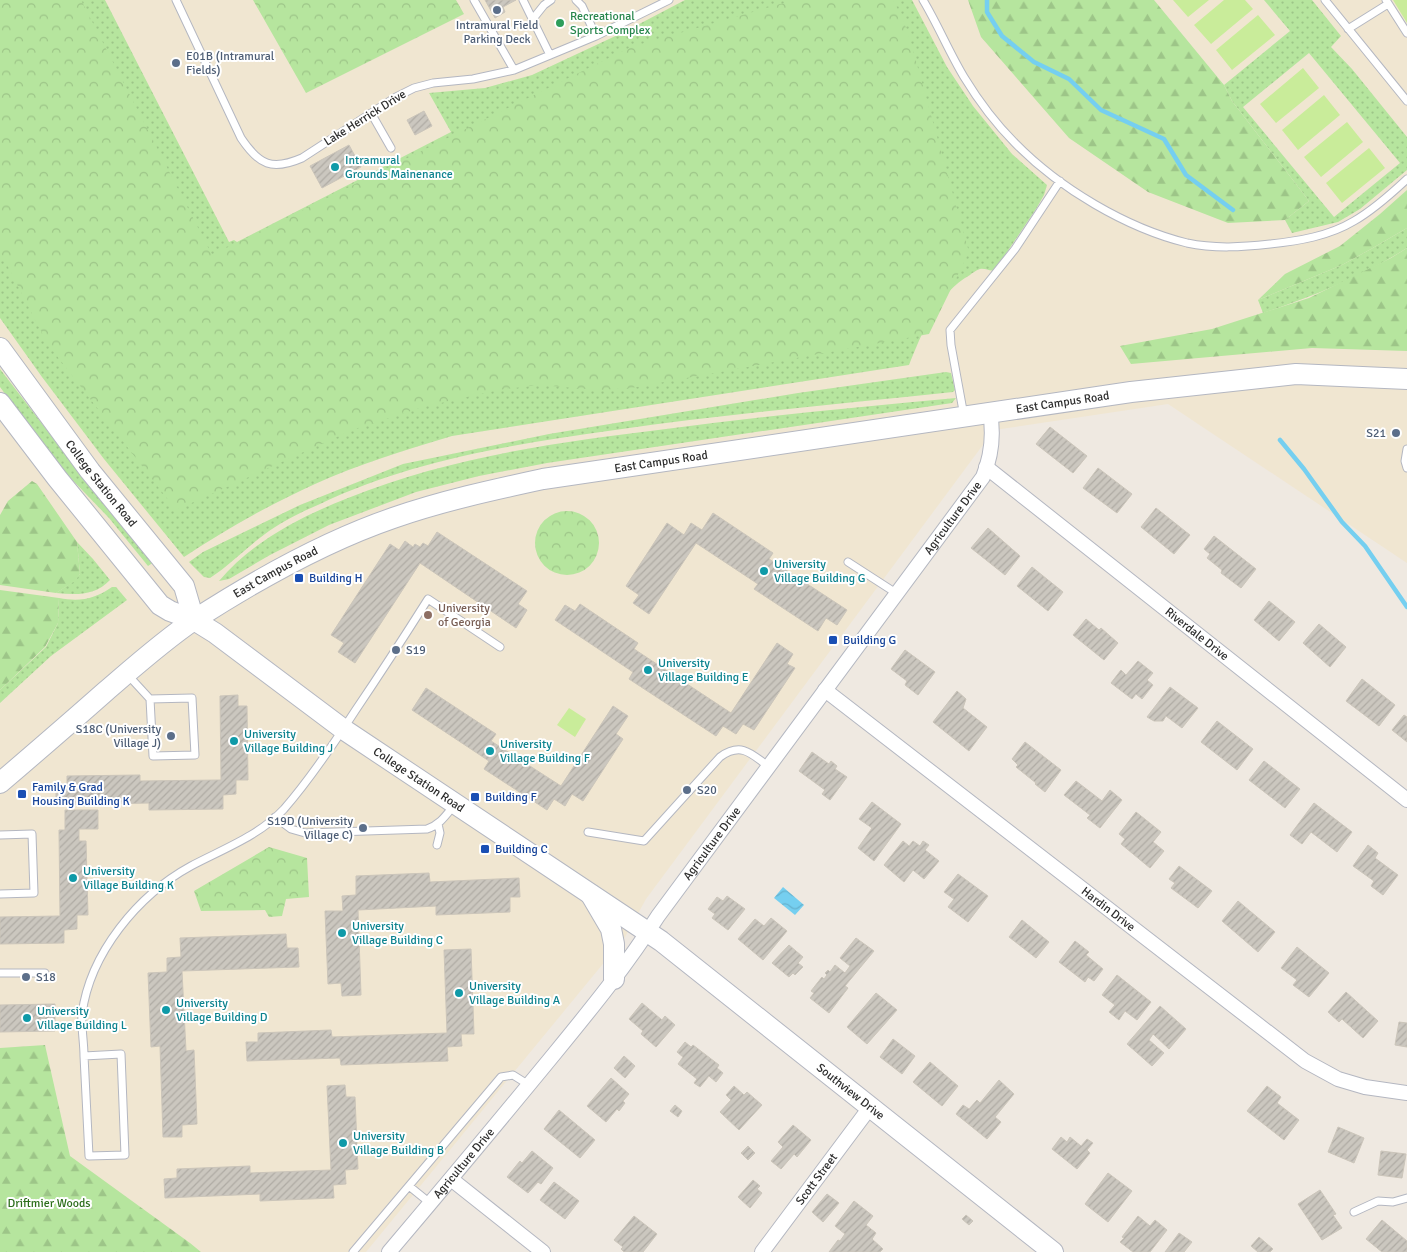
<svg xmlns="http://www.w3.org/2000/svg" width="1407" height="1252" viewBox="0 0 1407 1252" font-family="Signika,sans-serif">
	<defs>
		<pattern id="grass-dots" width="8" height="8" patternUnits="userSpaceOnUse" patternTransform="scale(1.25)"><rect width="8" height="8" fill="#b6e59e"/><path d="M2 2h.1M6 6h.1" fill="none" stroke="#9dc588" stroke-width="1.8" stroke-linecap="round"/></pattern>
		<pattern id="forest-firs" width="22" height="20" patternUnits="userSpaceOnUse" patternTransform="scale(1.25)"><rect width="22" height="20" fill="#b6e59e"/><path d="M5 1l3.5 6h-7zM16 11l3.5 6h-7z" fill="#9dc588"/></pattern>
		<pattern id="park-crowns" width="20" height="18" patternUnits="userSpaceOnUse" patternTransform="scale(1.25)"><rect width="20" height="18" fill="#b6e59e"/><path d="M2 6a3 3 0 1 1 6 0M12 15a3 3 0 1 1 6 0" fill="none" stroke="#9dc588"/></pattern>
		<pattern id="water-waves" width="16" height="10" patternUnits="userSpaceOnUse" patternTransform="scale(1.25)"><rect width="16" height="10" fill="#75cff0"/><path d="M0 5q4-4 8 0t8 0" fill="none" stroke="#66b2ce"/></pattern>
		<pattern id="building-hatch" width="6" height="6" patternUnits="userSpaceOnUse" patternTransform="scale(1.25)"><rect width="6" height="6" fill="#cbc7bf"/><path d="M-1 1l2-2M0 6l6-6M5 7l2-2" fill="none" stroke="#afaba4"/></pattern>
	</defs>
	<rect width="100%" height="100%" fill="#efe9e1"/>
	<path fill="#f0e6d1" d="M0 0H1407V563L1168 404 994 430 646 899 625 937 366 1252H0Z"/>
	<path fill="url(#grass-dots)" fill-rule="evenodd" d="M0 0H105L229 242 234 240 237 242 451 132 429 93 485 88 532 75 624 32 685 0H912L947 67 973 106 1012 154 1047 185 1044 195 1036 209 995 270C990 272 986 268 980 269 977 270 972 273 970 275 938 292 922 333 909 365L452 436C406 450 359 464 315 484 269 505 226 529 184 557L104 459 42 377 0 318Z
		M1264 0H1312L1341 36 1331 47 1352 69 1407 137V170L1360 209 1338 222 1292 233 1285 220 1309 201 1232 101 1224 85 1290 31ZM1309 53 1400 163 1334 217 1243 107Z
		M1407 228V248C1363 276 1312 297 1263 313L1258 300 1342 265 1371 249Z
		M0 369 76 468 154 562 148 566 109 518 59 466 0 387Z
		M946 372 951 373 955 390 953 392C840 404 727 414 615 430 515 444 411 460 320 504 301 512 281 522 265 534 246 548 230 565 210 578L204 577 189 562 203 552 300 505 403 464 549 434 798 393Z
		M956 398 952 403 547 463 479 476 416 492 329 525 270 555 229 579 219 581C253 541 300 517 348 498 449 457 558 442 666 429 762 416 859 407 956 398Z
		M77 542 93 559 110 580C95 596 76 595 56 593L74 581 80 574Z
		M112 587H116L127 600 51 656 0 703V690L46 647 58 623 59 598C80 602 95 599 112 587Z"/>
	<path fill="url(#forest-firs)" d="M968 0H1154L1224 85 1232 101 1309 201 1285 220 1228 223 1148 192 1069 138 981 37Z
		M1407 190V228L1371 249 1342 265 1258 300 1285 274 1340 246 1380 214Z
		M1407 248V351L1312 348 1131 364 1120 346 1212 329 1309 298 1391 258Z
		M32 481 37 484 77 542 80 574 75 581 56 593 0 585V515L8 501Z
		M0 590 59 598 58 623 45 647 0 690Z
		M45 1045 70 1156 190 1243 201 1252H0V1048Z"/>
	<path fill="url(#park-crowns)" d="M0 0H81L212 255 631 47 794 0H893L903 19 911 43 969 252 929 334 631 388 599 390 539 385 498 390 423 407 352 430 176 510 47 343 0 251Z
		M253 0H456L464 14 306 93Z
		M535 543a32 32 0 1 1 64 0a32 32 0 1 1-64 0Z
		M269 847 307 858 309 897 286 899 282 916 269 917 265 910 201 911 194 891Z"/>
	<path fill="#c9ec9a" d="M1173 0H1209L1188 17Z
		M1224 0H1245L1253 9 1211 44 1194 25Z
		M1393 0H1407V23Z
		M1258 15 1275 35 1232 70 1216 50Z
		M1303 68 1319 88 1276 123 1260 104Z
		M1324 95 1340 115 1298 150 1282 130Z
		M1347 122 1363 142 1321 177 1304 157Z
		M1369 148 1385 168 1342 203 1326 183Z
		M569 708 586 719 575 737 557 725Z"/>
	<path fill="url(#water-waves)" d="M783 887 804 905 795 915 774 898Z"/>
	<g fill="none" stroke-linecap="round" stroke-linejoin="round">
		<path stroke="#75cff0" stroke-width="4.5" d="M987 0V12L1002 36 1034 62 1069 79 1101 110 1164 139 1186 175 1233 210
			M1280 440 1304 469 1342 522 1365 546 1407 607"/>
	</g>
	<path fill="url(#building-hatch)" stroke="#cbc5ba" d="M485 0H516L503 7 505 12 495 18Z
		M424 111 432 126 415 135 407 120Z
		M349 145 361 167 322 188 310 166Z
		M1050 427 1087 456 1073 473 1036 444Z
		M1098 468 1132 494 1117 513 1083 488Z
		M1156 508 1190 535 1174 554 1141 527Z
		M713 513 773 553 769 559 847 610 837 625 826 618 818 631 754 589 758 584 696 543 649 614 633 603 639 595 626 586 667 523 684 535 691 523 702 530Z
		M988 528 1020 556 1005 575 971 548Z
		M437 532 527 591 518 604 527 610 516 628 420 563 355 663 338 652 344 643 331 635 390 544 399 550 405 541 413 547 415 544 420 547 423 543 428 546Z
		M1214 536 1256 569 1241 588 1221 573 1222 570 1207 558 1210 554 1204 549Z
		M1032 567 1063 592 1048 611 1017 586Z
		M1269 601 1295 622 1279 641 1254 620Z
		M580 604 638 643 634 649 731 713 777 643 793 654 787 664 795 668 754 730 743 724 736 734 723 726 716 736 629 679 633 672 555 620 565 605 575 611Z
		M1086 619 1099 630 1101 628 1118 643 1104 660 1073 635Z
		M1319 624 1346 647 1330 667 1303 643Z
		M905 650 935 672 918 695 905 685 907 681 891 669Z
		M1138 661 1153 673 1147 680 1153 685 1142 699 1136 694 1132 699 1111 683 1121 670 1126 675Z
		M1362 679 1395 705 1379 726 1346 701Z
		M1170 687 1198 708 1182 728 1166 716 1163 721H1154L1147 717Z
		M426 688 496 734 491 741 561 786 613 706 628 716 616 734 623 739 583 801 572 794 565 806 554 799 547 810 484 769 489 761 412 710Z
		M957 691 966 699 963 708 987 727 969 751 933 722Z
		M238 695V706H247L248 780H236V794L223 795V809L149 810V803L56 805V784H67V776L140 775V781L221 780 220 696Z
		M1404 715 1407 717V742L1392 730Z
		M1217 721 1253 749 1237 770 1201 742Z
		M1025 742 1061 770 1045 792 1035 784 1036 783 1016 767 1018 765 1012 759Z
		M812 752 829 764 831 761 837 766 835 769 847 777 830 800 822 794 825 790 799 771Z
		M1264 761 1300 789 1285 808 1249 780Z
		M1076 781 1102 801 1110 790 1122 800 1100 828 1087 818 1090 815 1064 795Z
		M872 802 901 824 874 861 858 848 872 828 859 819Z
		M1314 803 1352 832 1337 852 1311 832 1302 844 1290 835Z
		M65 810H98V829H79V841H86L88 915H77V929L64 930V943L0 944V917L60 916 59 830H65Z
		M1136 812 1161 832 1153 842 1164 851 1150 868 1121 844 1125 839 1119 834Z
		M903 841 909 846 913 841 920 846 923 841 929 845 925 850 939 861 924 879 913 870 904 882 884 865Z
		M1368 845 1378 853 1375 858 1398 875 1383 895 1371 886 1374 881 1353 866Z
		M1179 866 1212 891 1198 908 1171 888 1175 883 1169 879Z
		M429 873 430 882 519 878 520 897H510V912L436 915V906L358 910 361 995 342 996 341 983 328 984 325 911H343L342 896 356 895V876Z
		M958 874 988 896 968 922 948 907 954 899 944 892Z
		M727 896 745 909 728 930 712 918 715 914 708 909 717 897 723 901Z
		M1238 901 1275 932 1258 952 1222 921Z
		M771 918 787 931 763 960 738 939 755 919 764 926Z
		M1022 920 1049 942 1036 958 1009 937Z
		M286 934 287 948H298L299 967 182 971 186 1051 194 1050 197 1124 182 1125V1137H163L160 1046 151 1047 148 973 167 972V958L181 957 180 938Z
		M856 938 874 951 845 986 848 988 829 1013 810 998 814 993 811 991 822 977 824 979 827 975 825 973 828 970 830 972 835 965 845 973 850 966 840 958Z
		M1075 941 1089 952 1086 955 1103 969 1094 981 1088 977 1085 982 1059 962Z
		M789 945 803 957 798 963 803 967 795 975 793 973 789 977 772 963Z
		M1297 947 1329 973 1309 997 1293 985 1297 980 1281 968Z
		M471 949 474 1034H461L462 1046 447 1047 448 1061 341 1065 340 1058 247 1061 246 1042H258V1033L331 1030 332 1037 447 1033 444 950Z
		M1117 975 1151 1002 1137 1020 1125 1011 1119 1020 1109 1012 1115 1005 1102 995Z
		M1346 992 1378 1021 1363 1038 1342 1019 1339 1022 1328 1012Z
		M876 993 897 1010 867 1044 847 1027Z
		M642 1003 662 1020 665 1016 675 1025 656 1047 641 1034 643 1031 629 1019Z
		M55 1004V1031L0 1032V1005Z
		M1160 1006 1186 1029 1169 1049 1153 1034 1149 1040 1164 1053 1152 1066 1127 1044Z
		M1399 1022 1407 1023V1047L1395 1045Z
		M893 1039 915 1056 902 1074 880 1057Z
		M685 1042 691 1047 693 1045 719 1065 717 1068 723 1073 716 1082 709 1076 700 1087 694 1083 697 1079 678 1064 683 1057 677 1052Z
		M624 1056 635 1066 625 1078 614 1068Z
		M930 1062 958 1086 942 1106 913 1082Z
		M611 1078 629 1094 623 1101 625 1103 619 1111 617 1109 606 1122 587 1106Z
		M999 1080 1014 1094 995 1117 1001 1122 987 1139 956 1114 963 1105 969 1109 977 1100 980 1103Z
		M345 1085 346 1097H355L358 1169 345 1170 346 1184 333 1185 334 1198 260 1201V1194L165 1198 164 1179 177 1178V1169L250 1166V1173L331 1170 327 1086Z
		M734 1086 744 1095 747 1092 762 1105 739 1130 720 1112 731 1100 726 1095Z
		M1267 1086 1281 1097 1277 1103 1299 1120 1284 1140 1247 1111Z
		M675 1105 682 1111 678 1117 670 1111Z
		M559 1110 595 1140 580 1158 544 1129Z
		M793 1125 811 1140 797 1157 794 1154 781 1169 771 1161 783 1147 778 1142Z
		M1338 1127 1364 1138 1354 1163 1328 1152Z
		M1061 1137 1067 1142 1070 1137 1081 1146 1087 1139 1093 1143 1087 1150 1090 1153 1077 1169 1052 1149Z
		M748 1146 755 1153 748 1160 741 1153Z
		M532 1151 553 1168 541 1184 538 1182 528 1193 507 1177 520 1161 522 1163Z
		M1381 1151 1406 1154 1402 1178 1378 1175Z
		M1108 1173 1132 1191 1108 1222 1085 1204Z
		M753 1180 760 1186 757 1189 762 1193 750 1208 738 1197Z
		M554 1182 579 1201 565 1219 540 1200Z
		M1320 1190 1336 1214 1333 1215 1342 1228 1322 1240 1298 1204Z
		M827 1194 839 1203 823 1222 812 1212Z
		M854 1201 873 1216 866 1225 876 1233 872 1239 883 1249 880 1252H829L838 1240 840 1241 845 1234 835 1226Z
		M966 1215 973 1221 969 1225 962 1219Z
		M634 1216 657 1234 643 1252H624L621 1249 623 1247 614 1240Z
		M1138 1216 1150 1226 1155 1220 1167 1230 1150 1252H1133L1120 1242 1124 1238 1122 1237Z
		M1382 1220 1407 1241V1252H1382L1366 1239Z
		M1179 1233 1192 1242 1184 1252H1165Z
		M1259 1237 1273 1249 1270 1252H1258L1251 1246Z"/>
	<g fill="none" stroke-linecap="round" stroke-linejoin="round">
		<g stroke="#b4b7c1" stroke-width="9">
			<path id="lane" d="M176 0 241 138C259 165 272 171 302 158L396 97 414 88 433 83 473 79 514 70 596 36 669 0
				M474 0 514 70
				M523 0 550 55
				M576 0 582 6 596 36
				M923 0C938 25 949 52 964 77 978 100 996 124 1015 143 1059 188 1126 228 1187 243 1215 249 1243 247 1270 244 1299 241 1329 236 1354 221 1373 210 1391 194 1407 179
				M1325 0 1407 101
				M1386 0 1407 33
				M532 20 544 5 551 0
				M1348 29 1388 4
				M371 113 391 148
				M964 416 951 345 950 330 1015 249 1060 181
				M1407 449 1405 461 1407 468
				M848 562 896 593
				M127 674 150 699
				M192 698 195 755 153 756 150 699Z
				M275 817 291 829 305 833 427 829C441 824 446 815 455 804
				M588 832 644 841 720 757C741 742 751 753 769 767
				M0 835 32 834 34 893 0 894
				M437 845 440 833 438 824
				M0 973H45
				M121 1054 125 1155 89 1156 84 1056Z
				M84 1056C84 1042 81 1027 82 1014 90 953 138 895 191 866 223 849 259 836 284 809 311 778 333 745 355 711 380 674 404 637 428 599L500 647
				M409 1186 430 1203
				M1354 1212 1378 1201 1393 1202 1407 1198
				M353 1252 501 1077 513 1075 529 1085"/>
		</g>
		<g stroke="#b4b7c1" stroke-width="16">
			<g id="street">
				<path id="s1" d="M986 467 1407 800"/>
				<path id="s2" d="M825 690 1305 1061 1338 1079 1365 1087 1407 1093"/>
				<path d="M451 1179 543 1252"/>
				<path id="s3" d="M389 1252C445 1186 500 1120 555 1053 591 1009 627 965 658 916L983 477C991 457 994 435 990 413"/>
				<path id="s4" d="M762 1252 871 1106"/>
			</g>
		</g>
		<g stroke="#b4b7c1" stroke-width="22">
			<g id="secondary">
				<path id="s5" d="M0 348 90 471 184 586 194 620"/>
				<path id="s6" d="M0 403 57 478 160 605 170 611 194 620 215 633 343 729 661 941 1053 1252"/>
				<path id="s7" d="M0 783C35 753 71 722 106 691 134 667 163 641 194 620 256 580 323 542 393 518 442 501 492 490 543 479L1131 392 1296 374 1407 379"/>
				<path d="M591 895 611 929 614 944V979"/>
			</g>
		</g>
		<use href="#lane" stroke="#fff" stroke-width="7"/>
		<use href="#street" stroke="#fff" stroke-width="14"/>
		<use href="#secondary" stroke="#fff" stroke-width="20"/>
	</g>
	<g fill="#5c6f8a" stroke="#fff" stroke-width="2">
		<circle cx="497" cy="10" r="5"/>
		<circle cx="176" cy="63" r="5"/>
		<circle cx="1396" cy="433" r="5"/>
		<circle cx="396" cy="650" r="5"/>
		<circle cx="171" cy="736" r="5"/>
		<circle cx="687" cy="790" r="5"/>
		<circle cx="363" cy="828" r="5"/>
		<circle cx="26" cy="977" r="5"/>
	</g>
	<circle fill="#2e9e5b" stroke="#fff" stroke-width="2" cx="560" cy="23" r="5"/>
	<g fill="#0f9aa8" stroke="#fff" stroke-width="2">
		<circle cx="335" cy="167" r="5"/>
		<circle cx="764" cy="571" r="5"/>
		<circle cx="648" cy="670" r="5"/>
		<circle cx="234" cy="741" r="5"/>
		<circle cx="490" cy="751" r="5"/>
		<circle cx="73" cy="878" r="5"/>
		<circle cx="342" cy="933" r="5"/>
		<circle cx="459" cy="993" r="5"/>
		<circle cx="166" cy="1010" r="5"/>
		<circle cx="27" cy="1018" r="5"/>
		<circle cx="343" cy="1143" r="5"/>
	</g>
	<g fill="#1a4fb4" stroke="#fff" stroke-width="2">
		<rect x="294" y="573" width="10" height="10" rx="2.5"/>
		<rect x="828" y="635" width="10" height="10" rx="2.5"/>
		<rect x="17" y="789" width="10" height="10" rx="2.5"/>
		<rect x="470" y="792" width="10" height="10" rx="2.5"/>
		<rect x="480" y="844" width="10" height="10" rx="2.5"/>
	</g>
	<circle fill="#8d6e63" stroke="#fff" stroke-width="2" cx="428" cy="615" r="5"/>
	<g text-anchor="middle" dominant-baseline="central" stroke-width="4" stroke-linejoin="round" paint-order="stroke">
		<g font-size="12" fill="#27864d" stroke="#fff" text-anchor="start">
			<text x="570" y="16">Recreational<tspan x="570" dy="14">Sports Complex</tspan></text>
		</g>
		<g font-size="12" fill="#4e5e75" stroke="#fff" text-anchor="start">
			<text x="497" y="25" text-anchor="middle">Intramural Field<tspan x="497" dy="14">Parking Deck</tspan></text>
			<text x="186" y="56">E01B (Intramural<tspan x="186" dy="14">Fields)</tspan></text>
			<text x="1386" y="433" text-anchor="end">S21</text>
			<text x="406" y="650">S19</text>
			<text x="161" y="729" text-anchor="end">S18C (University<tspan x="161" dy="14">Village J)</tspan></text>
			<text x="697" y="790">S20</text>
			<text x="353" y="821" text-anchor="end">S19D (University<tspan x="353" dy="14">Village C)</tspan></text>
			<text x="36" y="977">S18</text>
		</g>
		<g font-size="12" fill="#2e2e2e" stroke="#fff">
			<text transform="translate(365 118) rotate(-32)">Lake Herrick Drive</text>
			<text stroke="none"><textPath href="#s7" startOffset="1158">East Campus Road</textPath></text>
			<text stroke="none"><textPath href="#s7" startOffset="752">East Campus Road</textPath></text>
			<text stroke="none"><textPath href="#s5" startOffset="169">College Station Road</textPath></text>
			<text stroke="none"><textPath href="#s3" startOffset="926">Agriculture Drive</textPath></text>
			<text stroke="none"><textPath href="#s7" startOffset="348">East Campus Road</textPath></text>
			<text stroke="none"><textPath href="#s1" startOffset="269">Riverdale Drive</textPath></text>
			<text stroke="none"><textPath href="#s6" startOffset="571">College Station Road</textPath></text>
			<text stroke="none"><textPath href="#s3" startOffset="521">Agriculture Drive</textPath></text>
			<text stroke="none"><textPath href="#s2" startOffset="358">Hardin Drive</textPath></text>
			<text stroke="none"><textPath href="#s6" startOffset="1104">Southview Drive</textPath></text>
			<text stroke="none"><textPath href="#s3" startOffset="116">Agriculture Drive</textPath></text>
			<text stroke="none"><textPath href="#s4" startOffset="91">Scott Street</textPath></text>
		</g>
		<g font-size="12" fill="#0d838f" stroke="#fff" text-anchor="start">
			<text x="345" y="160">Intramural<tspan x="345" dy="14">Grounds Mainenance</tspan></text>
			<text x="774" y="564">University<tspan x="774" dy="14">Village Building G</tspan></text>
			<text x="658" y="663">University<tspan x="658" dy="14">Village Building E</tspan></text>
			<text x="244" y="734">University<tspan x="244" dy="14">Village Building J</tspan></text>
			<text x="500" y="744">University<tspan x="500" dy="14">Village Building F</tspan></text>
			<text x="83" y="871">University<tspan x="83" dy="14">Village Building K</tspan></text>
			<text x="352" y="926">University<tspan x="352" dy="14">Village Building C</tspan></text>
			<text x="469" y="986">University<tspan x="469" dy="14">Village Building A</tspan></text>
			<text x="176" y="1003">University<tspan x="176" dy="14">Village Building D</tspan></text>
			<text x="37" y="1011">University<tspan x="37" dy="14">Village Building L</tspan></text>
			<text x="353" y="1136">University<tspan x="353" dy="14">Village Building B</tspan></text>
		</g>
		<g font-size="12" fill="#164399" stroke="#fff" text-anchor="start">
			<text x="309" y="578">Building H</text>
			<text x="843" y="640">Building G</text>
			<text x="32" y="787">Family &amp; Grad<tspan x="32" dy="14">Housing Building K</tspan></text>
			<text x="485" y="797">Building F</text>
			<text x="495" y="849">Building C</text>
		</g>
		<g font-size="12" fill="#785e54" stroke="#fff" text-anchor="start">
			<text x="438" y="608">University<tspan x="438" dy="14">of Georgia</tspan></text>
		</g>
		<g font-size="12" fill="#2c6e1b" stroke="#fff">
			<text x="49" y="1203">Driftmier Woods</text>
		</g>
	</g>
</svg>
